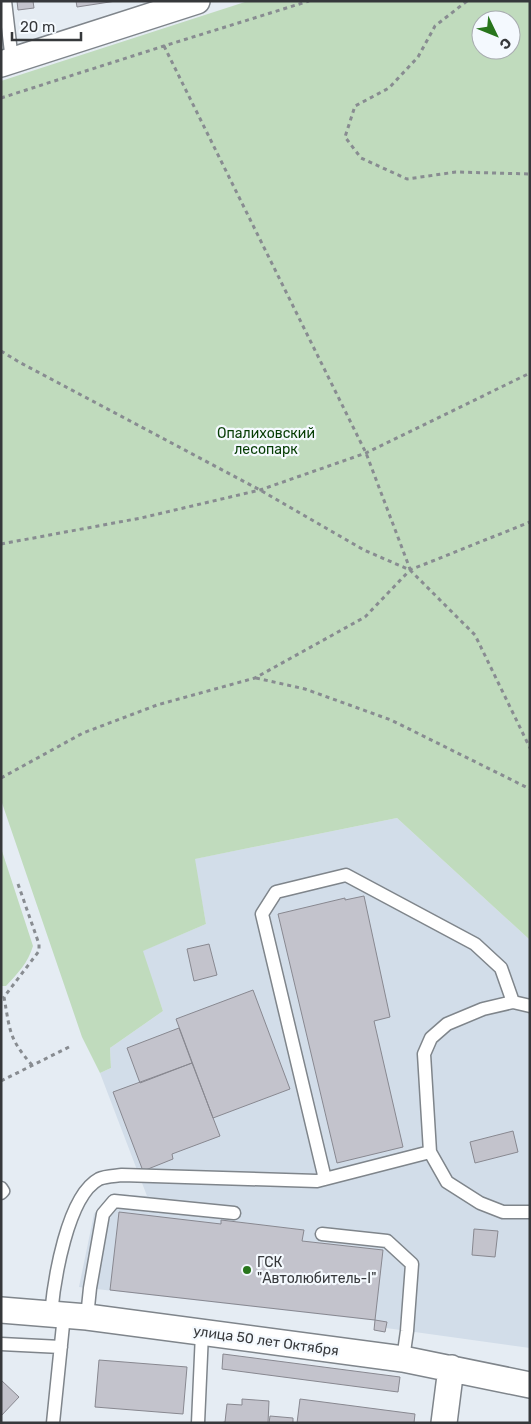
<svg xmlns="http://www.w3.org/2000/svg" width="531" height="1424" viewBox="0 0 531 1424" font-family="Rubik,sans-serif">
	<rect width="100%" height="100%" fill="#e5ecf3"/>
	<path fill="#d2dde9" d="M397 818 530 940V1348L386 1328V1322L79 1287 94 1214 113 1194 147 1196 100 1073 111 1068 110 1048 163 1011 142 951 206 924 194 859Z"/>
	<path fill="#c0dbbd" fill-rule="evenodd" d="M248 1H530V940L397 818 195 859 206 924 143 951 163 1011 110 1048 111 1068 100 1073 82 1037 1 800V81ZM481 20H511V50H481Z
		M1 848 33 946C28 963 18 973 6 986H1Z"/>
	<path fill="#c3c3cc" stroke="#888890" d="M17 1H33L34 8 18 10Z
		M76 1H116L77 7Z
		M364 896 390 1017 374 1021 403 1147 337 1163 278 914 345 898V900Z
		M209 944 217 975 194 981 187 949Z
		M253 990 290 1089 213 1118 176 1019Z
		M179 1028 192 1063 140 1083 127 1048Z
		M192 1063 220 1136 172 1154 173 1159 143 1171 113 1092Z
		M513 1131 518 1152 475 1163 470 1142Z
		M119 1212 221 1224V1220L304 1230 302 1241 383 1250 375 1320 110 1290Z
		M474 1229 498 1231 495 1257 472 1255Z
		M375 1320 387 1322 385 1332 374 1330Z
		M223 1354 400 1377 398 1392 222 1369Z
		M99 1360 187 1367 183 1414 95 1407Z
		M1 1380 19 1397 1 1416Z
		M242 1399 269 1401 268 1423H220L225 1422 227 1404 242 1405Z
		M300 1399 415 1414 414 1423H297Z
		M270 1416 293 1418V1423H269Z"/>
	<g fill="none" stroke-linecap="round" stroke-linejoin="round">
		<g stroke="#7f858b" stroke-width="15">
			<path id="lane" d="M5 1 12 61
				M530 1006 513 1002 483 1009 447 1024 431 1038 424 1054 430 1152 447 1182 480 1203 503 1212H530
				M325 1179 262 914 276 892 346 875 475 944 501 968 513 1002
				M1 1188 3 1191 1 1193
				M322 1234 387 1241 412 1264 407 1331 403 1359
				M51 1314C54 1281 67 1196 99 1179 105 1176 115 1176 122 1175L317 1181 430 1152
				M87 1317 90 1288 103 1214 114 1201 234 1213
				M1 1344 61 1347
				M53 1423 64 1315
				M198 1423 202 1333"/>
		</g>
		<g stroke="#7f858b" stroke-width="28">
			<path id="street" d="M1 64 197 1
				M1 1310 87 1317 403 1359 530 1385
				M444 1423 451 1368"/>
		</g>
		<path stroke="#888c91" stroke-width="3" stroke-dasharray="4 4" stroke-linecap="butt" d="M467 1 435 26 418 57 389 88 355 106 345 137 361 158 407 179 456 172 530 174
			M164 46 366 453 410 569
			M1 98 164 46 309 1
			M1 351 19 362 260 490 364 550 410 570 475 635 530 748
			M1 544 141 518 260 490 366 453 530 373
			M256 678 305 689 391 720 530 789
			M1 778 83 733 157 705 255 678 365 617 410 570 530 522
			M18 884 39 944V951L4 997C10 1031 9 1039 32 1065
			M1 1081 69 1047"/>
		<use href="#lane" stroke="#fff" stroke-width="12"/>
		<use href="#street" stroke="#fff" stroke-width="25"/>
	</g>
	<circle fill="#28751c" stroke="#f4f9fe" stroke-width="2" cx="247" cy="1270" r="5"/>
	<g text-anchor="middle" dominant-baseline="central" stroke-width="4.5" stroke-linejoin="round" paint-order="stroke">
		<g font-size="14" fill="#063d04" stroke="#f4f9fe">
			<text x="266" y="433">Опалиховский<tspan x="266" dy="16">лесопарк</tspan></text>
		</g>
		<g font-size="14" fill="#36383b" stroke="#f4f9fe" text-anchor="start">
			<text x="257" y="1262">ГСК<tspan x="257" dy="16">"Автолюбитель-I"</tspan></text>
		</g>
		<g font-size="14" fill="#36383b" stroke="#f4f9fe">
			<text transform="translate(266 1341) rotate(8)">улица 50 лет Октября</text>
		</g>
	</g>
	<rect width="531" height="1424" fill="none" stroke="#36383b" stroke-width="5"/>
	<g transform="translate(496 35) rotate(133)"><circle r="24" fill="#f4f9fe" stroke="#a8acb0"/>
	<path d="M0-4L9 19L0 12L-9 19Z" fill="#28751c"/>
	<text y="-8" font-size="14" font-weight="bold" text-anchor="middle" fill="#36383b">С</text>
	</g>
	<path d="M12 32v8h69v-8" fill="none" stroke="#36383b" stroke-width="2.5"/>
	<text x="20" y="32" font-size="15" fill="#36383b" stroke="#f4f9fe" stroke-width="4" paint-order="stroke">20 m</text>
</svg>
